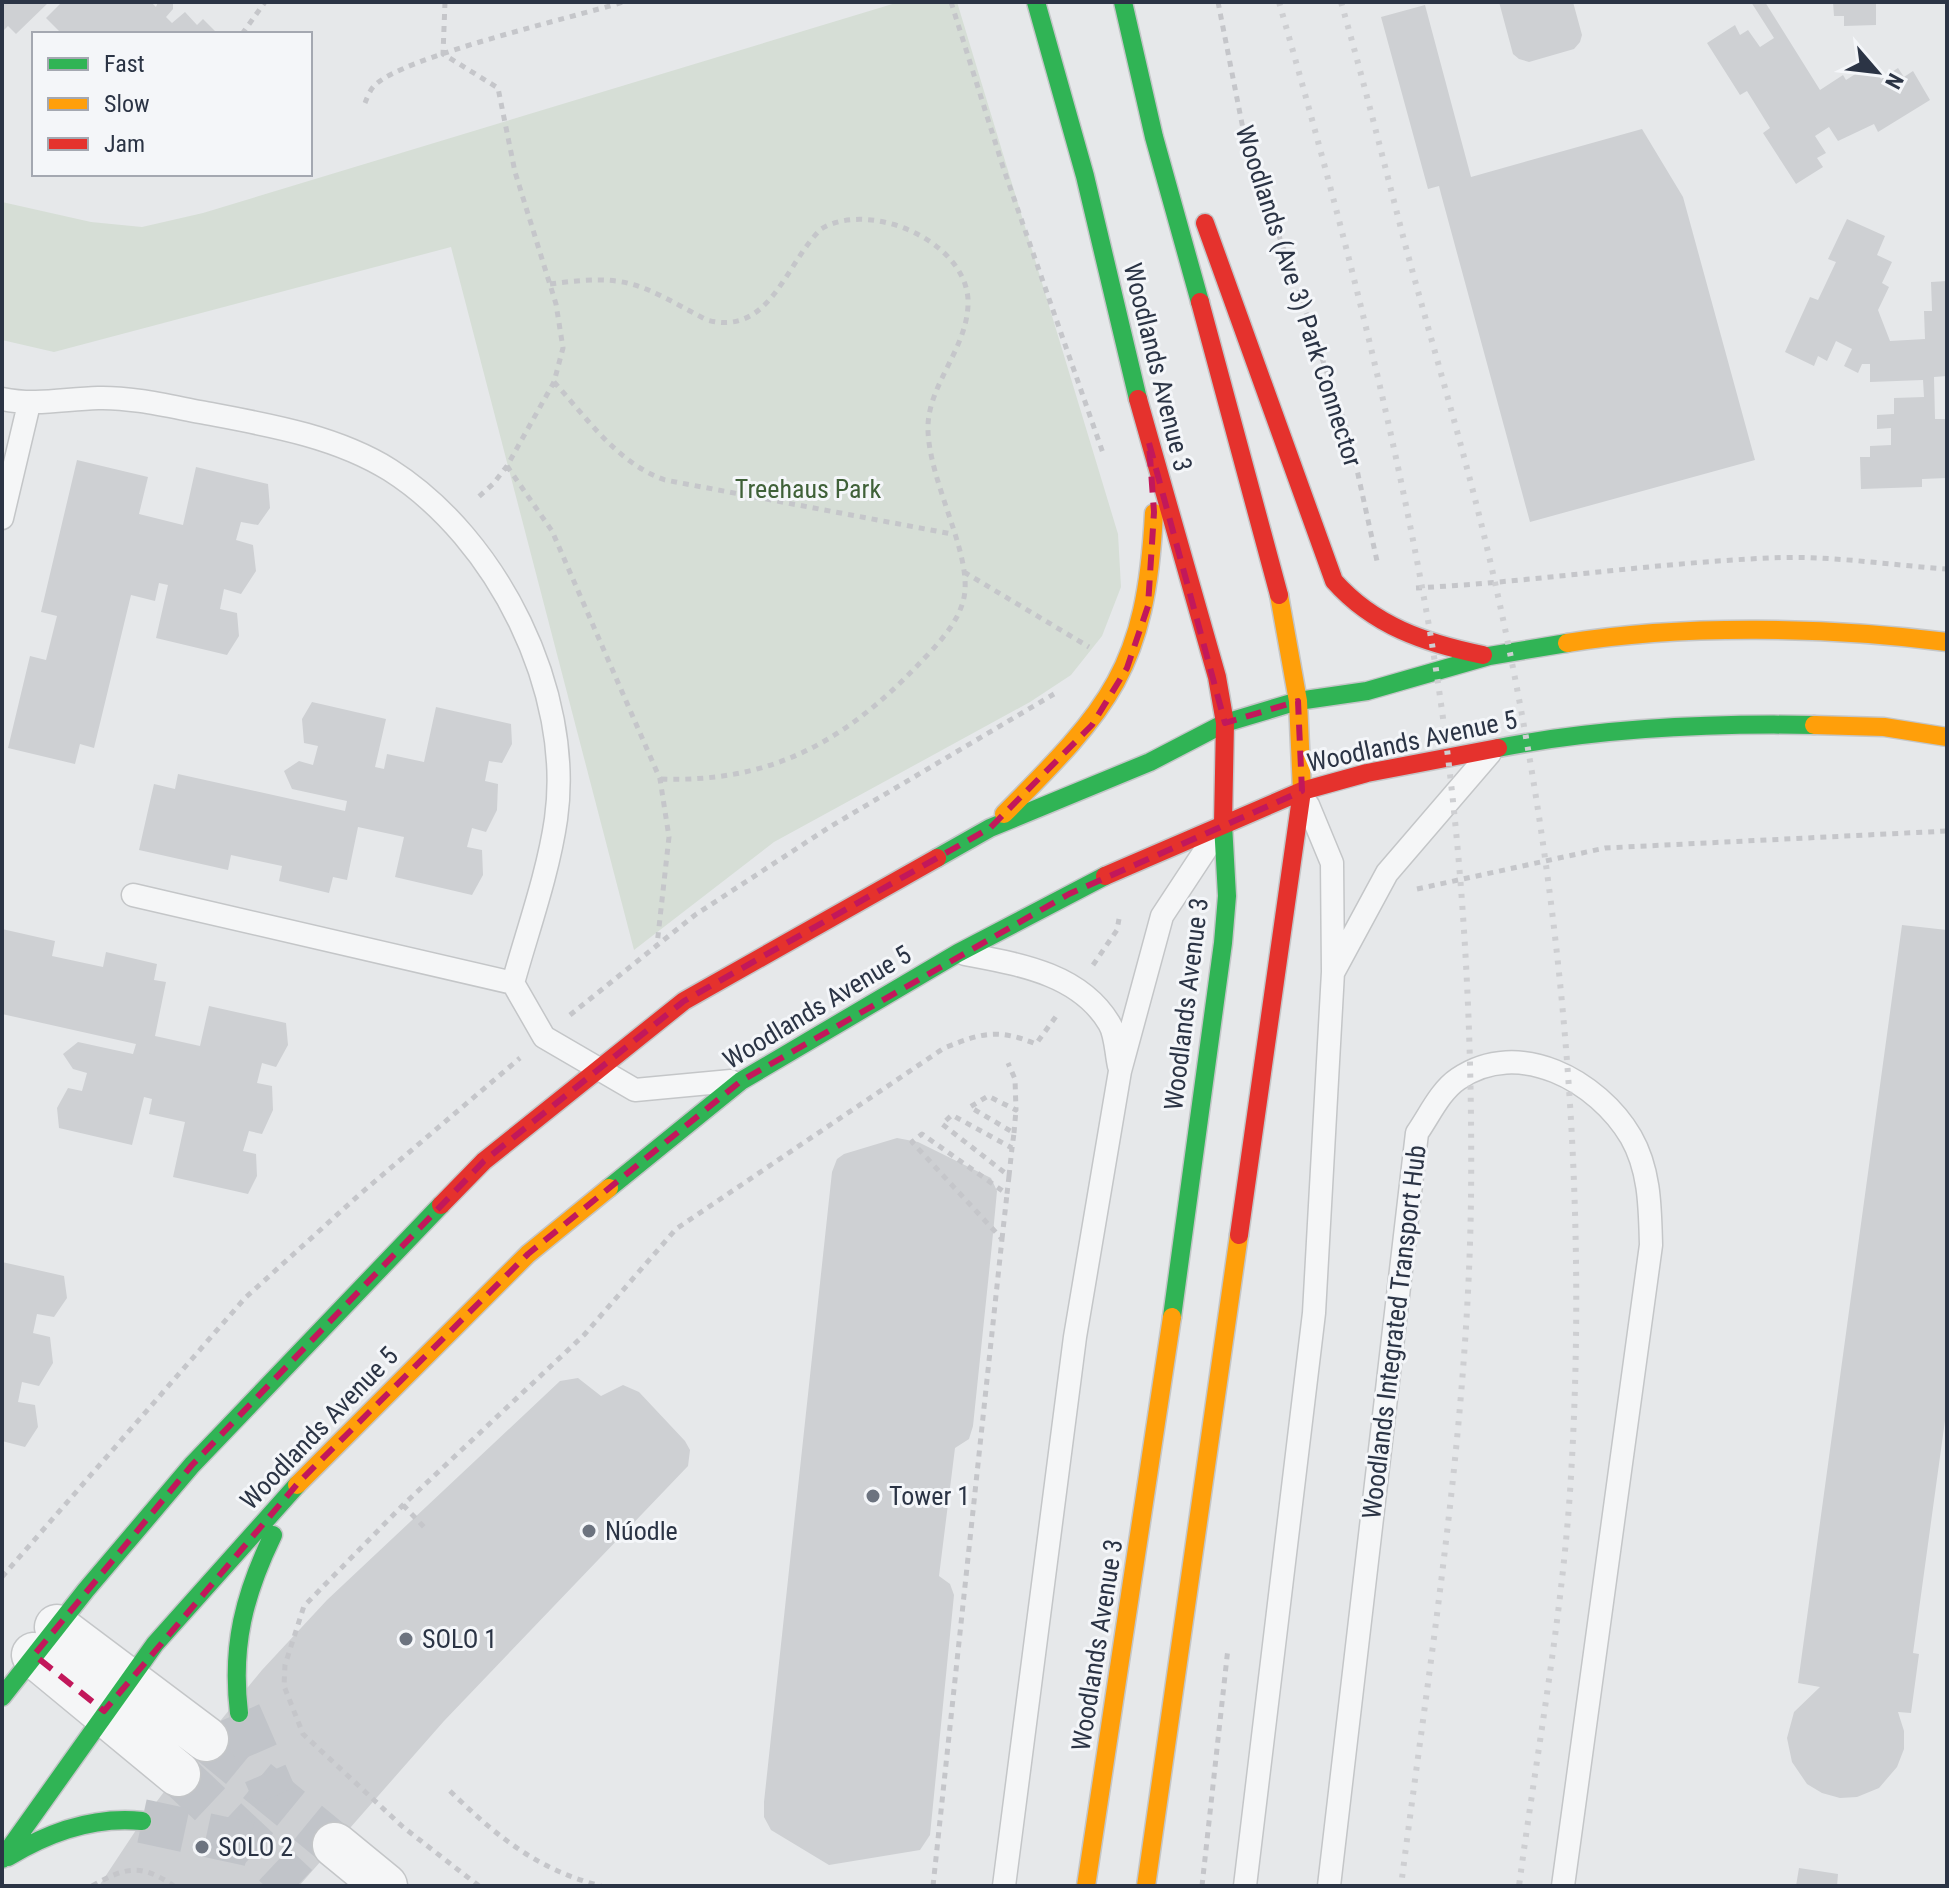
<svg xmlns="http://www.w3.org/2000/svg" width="1949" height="1888" viewBox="0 0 1949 1888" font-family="'Roboto Condensed',sans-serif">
	<rect width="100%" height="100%" fill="#e6e8ea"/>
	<path fill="#d6ded6" d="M899 2H957L1118 534 1121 587 1102 636 1071 675 1030 702 774 842 634 950 451 247 54 352 2 340V202L91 222 142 227 203 213Z"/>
	<path fill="#ced0d3" d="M2 2H49L16 34 8 26 2 32Z
		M62 2H151L156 7 158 2H173V9L166 17 172 23 185 12 197 25 203 19 218 34H62L46 18Z
		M1499 2H1573L1582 35 1580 42 1574 49 1529 62 1519 59 1513 54Z
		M1751 2H1765L1820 90 1843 75 1846 80 1871 64 1881 79 1898 68 1904 77 1913 71 1930 100 1878 132 1874 124 1838 141 1829 127 1815 136 1826 153 1817 158 1823 167 1796 184 1763 133 1770 128 1747 91 1740 95 1707 43 1735 25 1740 35 1748 30 1760 47 1774 38Z
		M1833 2H1876V25L1844 26V16H1834Z
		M1425 5 1471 177 1642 129 1683 197 1755 460 1530 522 1441 194 1439 186 1428 189 1381 17Z
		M1847 219 1885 236 1877 255 1892 262 1882 283 1889 287 1878 310 1890 341 1925 339 1924 311H1932L1931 282 1947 281V376L1934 377 1935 419H1947V478L1922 479V487L1861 489 1860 457H1870V446L1891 445V428L1877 429V415L1894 414V398L1924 397 1923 380 1870 382V364H1862L1858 373 1844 366 1852 349 1836 341 1827 361 1818 356 1814 366 1785 352 1810 297 1818 300 1836 262 1828 259Z
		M77 460 148 477 139 514 183 525 196 467 268 484 270 508 258 525 241 522 236 540 253 545 256 571 241 594 224 589 220 609 237 613 239 636 227 655 156 638 168 585 159 583 155 601 131 595 94 748 80 744 75 764 8 748 30 656 46 660 57 616 41 612Z
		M312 702 386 719 375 767 384 769 387 754 424 762 436 707 511 724 512 744 502 763 489 761 485 781 498 784 497 810 486 832 472 828 467 847 482 850 483 875 472 895 395 877 404 837 358 827 347 880 333 877 329 893 279 881 282 866 231 855 228 870 139 850 154 784 175 789 178 774 345 811 347 801 292 789 284 771 299 761 313 765 318 746 304 743 302 719Z
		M1902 925 1947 930V1406L1913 1653 1919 1654 1911 1713 1898 1712 1904 1731V1749L1897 1767 1879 1788 1857 1797 1840 1798 1822 1793 1807 1784 1792 1762 1787 1738 1794 1712 1820 1687 1798 1683Z
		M2 929 55 941 52 956 103 967 106 952 157 964 154 980 166 982 155 1036 200 1046 209 1006 286 1023 288 1045 276 1067 262 1063 257 1083 272 1086 273 1110 262 1134 249 1131 243 1151 256 1154 257 1176 248 1194 173 1177 185 1122 149 1114 152 1099 144 1097 132 1145 59 1128 57 1108 68 1088 82 1091 87 1073 73 1069 63 1054 78 1042 133 1054 136 1044 2 1014Z
		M897 1138 918 1142 991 1178 997 1191 992 1244 973 1426 969 1439 955 1448 939 1576 950 1584 954 1595 930 1835 920 1850 829 1865 771 1830 764 1817V1802L832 1172 837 1159 844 1154Z
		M2 1262 64 1276 67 1298 54 1317 37 1314 33 1333 50 1337 53 1363 39 1386 22 1382 18 1402 35 1405 38 1427 25 1447 2 1441Z
		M578 1378 601 1396 623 1385 639 1392 685 1441 690 1450 688 1466 444 1721 299 1886H99L142 1821 185 1764 262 1670 327 1600 560 1381Z
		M1799 1868 1838 1874 1837 1886H1796Z"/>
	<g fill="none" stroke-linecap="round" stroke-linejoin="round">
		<path stroke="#c1c4c9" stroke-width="44" stroke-dasharray="44 22" stroke-linecap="butt" d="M206 1739 335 1845
			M178 1774 297 1886"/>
		<path stroke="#c1c4c9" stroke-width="44" stroke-dasharray="44 22" stroke-linecap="butt" d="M239 1713 275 1796
			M142 1821 253 1845"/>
		<g stroke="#c4c6c8" stroke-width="25">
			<path id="lane" d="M2 399C36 406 64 399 98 398 130 397 168 406 200 412 263 424 334 435 390 470 497 538 574 691 556 819 548 874 528 929 513 983L544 1037 635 1090 731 1081
				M2 518 29 404
				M133 895 513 983
				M965 954C1017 964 1079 973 1109 1023 1116 1034 1116 1053 1119 1066
				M1334 971 1387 873 1490 753
				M1004 1886 1075 1337 1120 1071 1162 916 1216 834
				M1245 1886 1314 1313 1333 972 1332 863 1308 805
				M1329 1886 1417 1133C1429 1116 1440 1091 1458 1079 1519 1037 1598 1081 1631 1137 1650 1170 1650 1208 1651 1245L1563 1886"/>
		</g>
		<g stroke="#c4c6c8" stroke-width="47">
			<path id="street" d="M57 1627 206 1739
				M34 1655 178 1774
				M335 1845 385 1886"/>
		</g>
		<g stroke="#c4c6c8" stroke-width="21">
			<path id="fast" d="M1036 2 1085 176 1138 399
				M1123 2 1154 137 1200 302
				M1498 748C1602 728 1708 723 1814 725
				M937 858 990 828 1150 762 1225 723 1298 701 1367 691 1489 656 1567 643
				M609 1188 741 1081 958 953 1105 876
				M1172 1317 1223 943 1227 896 1223 824
				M2 1697 86 1590 192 1465 441 1205
				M239 1713C231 1646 244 1595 273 1535
				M8 1857C49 1832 93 1816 142 1821
				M2 1859 155 1644 297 1485"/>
		</g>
		<g stroke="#c4c6c8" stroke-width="21">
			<path id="slow" d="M1279 595 1298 701 1302 791
				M1567 643C1683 624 1830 627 1947 642
				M1814 725 1884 727 1947 737
				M1004 814C1110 707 1146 669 1154 513
				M297 1485 528 1254 609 1188
				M1086 1886 1172 1317
				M1146 1886 1239 1235"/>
		</g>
		<g stroke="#c4c6c8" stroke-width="21">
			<path id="jam" d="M1205 223 1334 581C1374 626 1425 643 1483 655
				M1200 302 1279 595
				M1138 399 1217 677 1225 723 1223 824
				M1105 876 1302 791 1367 773 1498 748
				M441 1205 484 1161 684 1001 937 858
				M1239 1235 1302 791"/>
		</g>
		<path stroke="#c5c6ca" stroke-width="5" stroke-dasharray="6 6" stroke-linecap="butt" d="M445 2 443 54 498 88 515 172 556 304 563 348 554 382 507 466 493 484 475 500
			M951 2 1004 170 1104 456
			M1218 2 1245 139 1350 438 1377 561
			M242 34 265 2
			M365 103C367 98 370 90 374 86 401 57 575 17 623 2
			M550 284C630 273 638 284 707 320 770 337 785 264 821 229 869 200 964 240 968 299 970 347 926 385 928 431 930 482 968 547 965 590 963 620 936 646 917 666 843 743 769 783 660 779
			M554 382C587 418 617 463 665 480L952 534
			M507 466 552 531 660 779 669 837 657 945
			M964 572 1089 647
			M1416 588C1534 582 1651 563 1770 558 1828 555 1889 565 1947 569
			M1417 889 1605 848 1947 831
			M1093 965 1117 930 1119 919
			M570 1015 695 915 828 828 1054 694
			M1014 1133 1016 1110
			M1009 1176 1012 1148
			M1002 1239 1007 1194
			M403 1505 424 1527
			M2 1577 245 1298 360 1194 520 1058
			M450 1791C496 1836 538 1870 601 1886
			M92 1886C126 1867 140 1863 174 1886
			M479 1886 403 1827 303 1734 284 1686 285 1665 304 1606 403 1505 584 1335 676 1229 944 1048C982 1033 997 1028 1036 1044L1057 1015
			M933 1886 1002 1239 912 1142 922 1134 1007 1194 1009 1176 942 1124 952 1115 1012 1148 1014 1133 970 1107 988 1096 1016 1110 1015 1079 1008 1063
			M1202 1886 1228 1648"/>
		<use href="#lane" stroke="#f5f6f7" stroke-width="22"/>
		<use href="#street" stroke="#f5f6f7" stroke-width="44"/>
		<use href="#fast" stroke="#30b455" stroke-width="18"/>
		<use href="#slow" stroke="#ff9f0a" stroke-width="18"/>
		<use href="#jam" stroke="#e5322d" stroke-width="18"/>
		<path stroke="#cecfd2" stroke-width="6" stroke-dasharray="4 8" stroke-linecap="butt" d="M1279 2C1338 208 1392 415 1429 626 1461 815 1473 1009 1471 1199 1468 1429 1430 1658 1401 1886
			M1341 2C1364 82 1384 163 1405 244 1435 355 1469 466 1494 578 1560 871 1589 1177 1571 1476 1563 1613 1537 1750 1519 1886"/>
	</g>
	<path fill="none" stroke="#c2185b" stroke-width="6" stroke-dasharray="16 10" stroke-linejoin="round" d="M1149 443 1225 723 1298 701 1302 791 1069 894 741 1081 528 1254 299 1482 104 1711 34 1655 192 1465 484 1161 684 1001 990 828 1092 725 1127 668 1148 606 1154 512Z"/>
	<g fill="#6c737f" stroke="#f4f6f9" stroke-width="3">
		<circle cx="873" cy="1496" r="8"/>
		<circle cx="589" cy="1531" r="8"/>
		<circle cx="406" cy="1639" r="8"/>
		<circle cx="202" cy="1847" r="8"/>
	</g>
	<g text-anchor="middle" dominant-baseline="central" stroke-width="6" stroke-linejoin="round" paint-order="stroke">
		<g font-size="26" fill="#2b3445" stroke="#f4f6f9">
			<text transform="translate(1299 296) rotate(72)">Woodlands (Ave 3) Park Connector</text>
			<text transform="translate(1158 367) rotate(76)">Woodlands Avenue 3</text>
			<text transform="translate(1412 741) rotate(-12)">Woodlands Avenue 5</text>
			<text transform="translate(1186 1004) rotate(-83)">Woodlands Avenue 3</text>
			<text transform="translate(817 1007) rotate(-31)">Woodlands Avenue 5</text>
			<text transform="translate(1394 1332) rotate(-83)">Woodlands Integrated Transport Hub</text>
			<text transform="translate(319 1428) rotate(-46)">Woodlands Avenue 5</text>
			<text transform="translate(1097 1645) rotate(-81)">Woodlands Avenue 3</text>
		</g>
		<g font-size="26" fill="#3f6138" stroke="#f4f6f9">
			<text x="808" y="489">Treehaus Park</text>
		</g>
		<g font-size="26" fill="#2b3445" stroke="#f4f6f9" text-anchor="start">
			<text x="889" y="1496">Tower 1</text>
			<text x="605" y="1531">Núodle</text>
			<text x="422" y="1639">SOLO 1</text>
			<text x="218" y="1847">SOLO 2</text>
		</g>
	</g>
	<rect width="1949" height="1888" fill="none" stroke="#2b3445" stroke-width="8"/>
	<rect x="32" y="32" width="280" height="144" fill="#f4f6f9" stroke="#a4a8b1" stroke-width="2"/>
	<rect x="48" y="58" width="40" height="12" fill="#30b455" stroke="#a4a8b1" stroke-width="2"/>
	<text x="104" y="72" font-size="24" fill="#2b3445">Fast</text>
	<rect x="48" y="98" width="40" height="12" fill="#ff9f0a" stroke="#a4a8b1" stroke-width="2"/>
	<text x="104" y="112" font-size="24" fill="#2b3445">Slow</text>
	<rect x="48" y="138" width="40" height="12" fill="#e5322d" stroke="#a4a8b1" stroke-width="2"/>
	<text x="104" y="152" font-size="24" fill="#2b3445">Jam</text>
	<g transform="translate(1877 72) rotate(118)" stroke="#f4f6f9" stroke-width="6" paint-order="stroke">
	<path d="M0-6L14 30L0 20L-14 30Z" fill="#2b3445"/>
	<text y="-12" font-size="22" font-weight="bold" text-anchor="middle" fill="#2b3445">N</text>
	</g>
</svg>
